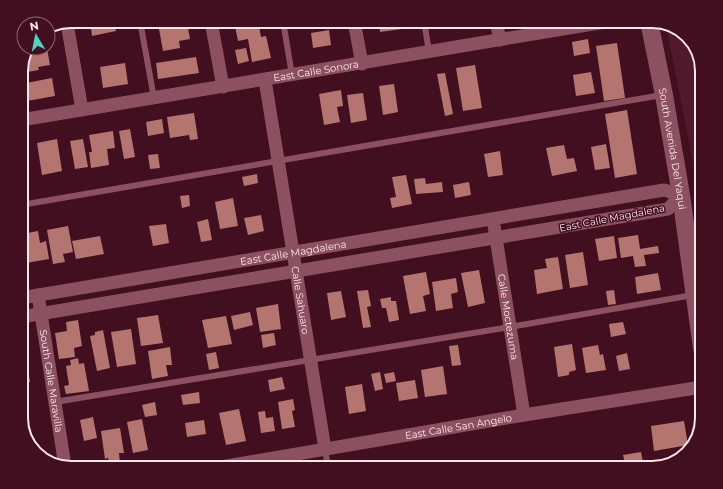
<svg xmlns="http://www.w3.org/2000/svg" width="723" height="489" viewBox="0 0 723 489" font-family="Montserrat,sans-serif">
	<rect width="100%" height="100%" fill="#420f20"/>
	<path fill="#52182b" d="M666 25 680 30 697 49 702 71V208Z"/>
	<path fill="#b47570" d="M90 21H114L116 31 92 36Z
		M234 21H258L261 37 266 36 271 58 252 62 248 39 238 41Z
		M379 21H408L409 28 380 32Z
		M432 21H470V22L433 28Z
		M187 23 190 39 179 41 180 48 163 51 159 29Z
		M329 30 331 45 313 48 311 33Z
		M588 39 590 53 574 56 572 42Z
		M617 43 625 98 604 101 596 46Z
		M47 48 50 65 38 67 39 70 21 73V68L28 52Z
		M246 48 249 61 238 64 235 50Z
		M196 57 199 73 158 79 156 63Z
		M125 63 128 84 103 88 100 67Z
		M475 65 482 108 463 111 456 68Z
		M591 72 595 93 576 96 573 75Z
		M445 73 453 114 445 116 437 74Z
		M52 78 55 96 21 102V84Z
		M394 84 398 112 383 115 379 86Z
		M341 90 343 106 337 107 340 122 324 125 319 94Z
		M363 93 367 120 351 123 347 95Z
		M627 110 637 174 615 178 605 114Z
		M194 113 198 139 190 140 189 135 170 138 167 117Z
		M162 119 164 133 148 136 146 122Z
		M130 129 135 157 124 159 119 131Z
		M113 131 115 148 107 149 109 165 91 168 89 152H92L89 135Z
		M57 139 62 171 42 175 37 143Z
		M83 139 88 167 75 169 70 141Z
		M25 144 29 164 21 166V145Z
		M606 144 610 168 595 170 591 147Z
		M564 145 567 159 574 158 577 171 552 176 546 148Z
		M500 151 503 175 488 177 484 154Z
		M158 154 160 168 150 169 148 155Z
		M257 174 258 183 244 186 242 177Z
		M406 175 412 204 392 208 390 198 396 197 392 177Z
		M425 178 426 184 442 182 443 192 416 194 414 179Z
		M469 182 471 195 455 198 453 185Z
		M189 195 190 206 182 208 180 196Z
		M233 198 238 226 220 229 215 202Z
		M261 215 264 231 248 235 244 218Z
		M208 219 212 240 201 242 197 222Z
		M166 224 169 243 153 246 149 226Z
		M68 226 73 252 63 254 65 262 53 264 47 230Z
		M38 231 40 243 46 241 49 259 26 263 22 234Z
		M638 235 640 249 658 246 659 253 644 255 646 266 635 267 633 256 621 258 618 238Z
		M100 236 104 254 76 259 72 241Z
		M614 236 617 258 599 261 595 239Z
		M583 252 588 285 570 288 565 255Z
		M558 257 563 289 537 294 534 270 547 268 545 259Z
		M479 270 485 303 468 307 461 273Z
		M426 272 430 294 423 296 426 311 410 314 403 276Z
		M658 273 661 290 637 294 635 277Z
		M456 278 458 292 451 294 453 308 436 311 432 282Z
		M368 290 371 306 367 307 371 327 363 328 357 291Z
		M614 290 616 304 608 305 606 291Z
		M341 291 346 317 331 320 327 293Z
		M391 297V301H396L399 320 389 322 386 308H382L380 299Z
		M278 304 281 329 260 332 256 308Z
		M250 312 253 325 234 330 231 316Z
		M158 315 163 343 141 346 137 318Z
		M226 316 232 344 208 348 202 320Z
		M78 320 82 346 74 348 75 357 59 359 55 333 67 331 66 322Z
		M623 322 626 334 611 337 609 324Z
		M131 329 136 364 117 367 111 332Z
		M103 330 110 368 97 371 90 336 95 335V332Z
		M274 333 276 345 263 348 261 335Z
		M24 344 27 363 21 364V345Z
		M572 344 576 370 569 372V375L558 377 554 347Z
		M458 345 461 365 452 366 449 346Z
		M598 345 600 355 603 354 606 370 586 373 582 348Z
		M170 347 172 365H166L168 376 152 379 148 351Z
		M216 352 219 368 209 370 206 354Z
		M627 353 630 369 619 371 616 356Z
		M78 358 79 364 84 363 89 391 66 394 64 386 69 385 66 366 71 365 70 360Z
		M443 366 447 394 425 397 421 370Z
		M28 371 30 382 25 383 28 396 21 398V372Z
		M380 372 383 389 375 391 371 374Z
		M394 372 396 381 386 383 384 374Z
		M282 377 285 389 270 392 268 380Z
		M415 380 418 398 399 401 396 383Z
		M362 384 366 411 349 414 345 387Z
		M199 392 200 403 183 405 181 395Z
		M293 399 295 410 292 411 295 427 282 429 278 402Z
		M155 402 157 415 145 417 142 405Z
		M239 409 246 441 226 445 219 413Z
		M265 411 266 418 273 417 275 431 261 433 258 412Z
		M93 417 97 438 84 441 80 420Z
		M142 419 148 450 133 453 127 422Z
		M204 420 206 434 187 437 185 423Z
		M684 421 688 445 654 451 651 426Z
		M120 428 124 453H119L120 464 110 465 108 458 105 459 101 431Z
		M641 452 644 468H626L623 455Z
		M50 456 51 462 42 458Z"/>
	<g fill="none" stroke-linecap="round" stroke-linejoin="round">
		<path stroke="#8c5160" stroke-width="6" d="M140 21 154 98
			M283 21 292 75
			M424 21 429 52
			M21 205 662 95
			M55 402 510 327 693 295
			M325 449 328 468"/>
		<g stroke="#8c5160" stroke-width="13">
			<path d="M211 21 223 87"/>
			<path d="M354 21 362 64"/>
			<path d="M496 21 500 40"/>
			<path d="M67 23 82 110"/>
			<path id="s1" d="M265 80 325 449"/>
			<path id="s2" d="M21 120 611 21"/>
			<path id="s3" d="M493 219 524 415"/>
			<path d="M687 238 702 236"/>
			<path id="s4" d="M38 295 65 466"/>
			<path id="s5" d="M21 298 664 190 681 195 668 209 21 317"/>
			<path id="s6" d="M215 468 524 415 702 387"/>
		</g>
		<path stroke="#8c5160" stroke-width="18" id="s7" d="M649 21 664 95 681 195 702 348"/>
	</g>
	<g text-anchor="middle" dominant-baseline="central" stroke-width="3" stroke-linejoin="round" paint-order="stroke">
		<g font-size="10" fill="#fde7eb" stroke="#420f20">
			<text stroke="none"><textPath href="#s2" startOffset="299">East Calle Sonora</textPath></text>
			<text stroke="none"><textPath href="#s7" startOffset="130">South Avenida Del Yaqui</textPath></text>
			<text transform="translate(612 218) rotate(-11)">East Calle Magdalena</text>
			<text stroke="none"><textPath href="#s5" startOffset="276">East Calle Magdalena</textPath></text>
			<text stroke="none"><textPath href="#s1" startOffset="223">Calle Sahuaro</textPath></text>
			<text stroke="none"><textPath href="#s3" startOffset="99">Calle Moctezuma</textPath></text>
			<text stroke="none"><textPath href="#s4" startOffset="87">South Calle Maravilla</textPath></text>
			<text stroke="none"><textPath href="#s6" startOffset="247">East Calle San Angelo</textPath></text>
		</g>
	</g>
	<path d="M0 0H723V489H0ZM71 28H652A43 43 0 0 1 695 71V418A43 43 0 0 1 652 461H71A43 43 0 0 1 28 418V71A43 43 0 0 1 71 28Z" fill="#420f20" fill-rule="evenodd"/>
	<path fill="none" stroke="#fde7eb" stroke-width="2" d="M71 28H652A43 43 0 0 1 695 71V418A43 43 0 0 1 652 461H71A43 43 0 0 1 28 418V71A43 43 0 0 1 71 28Z"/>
	<g transform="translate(36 36) rotate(350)"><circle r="19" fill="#420f20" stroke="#8d6571"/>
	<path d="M0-3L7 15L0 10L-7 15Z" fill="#58cec0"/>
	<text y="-6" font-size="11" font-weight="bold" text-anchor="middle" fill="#fde7eb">N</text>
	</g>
</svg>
